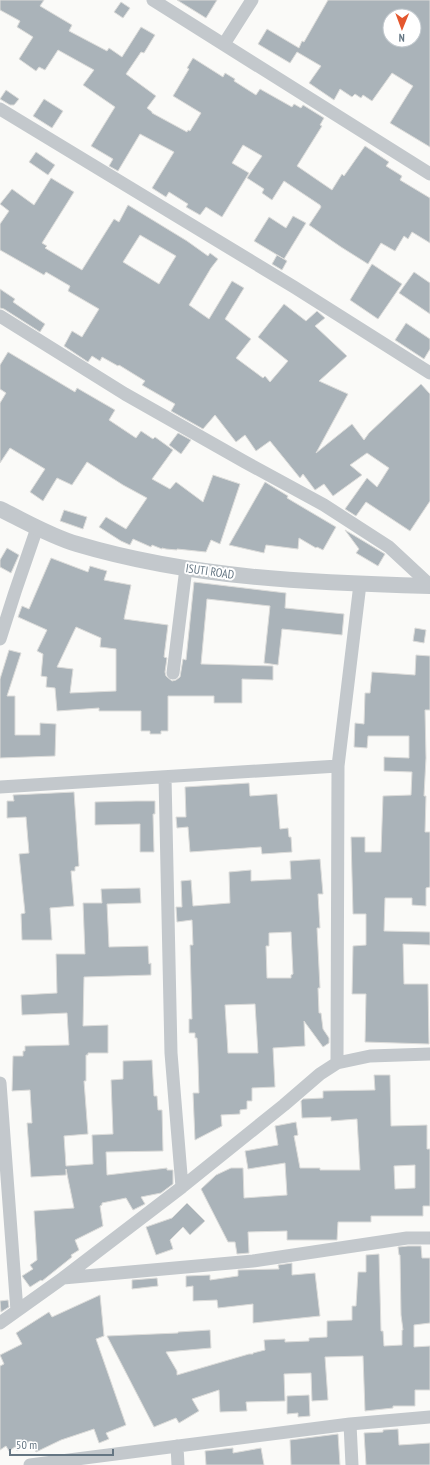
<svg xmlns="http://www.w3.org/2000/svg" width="430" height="1465" viewBox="0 0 430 1465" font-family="'PT Sans Narrow',sans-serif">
	<rect width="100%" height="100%" fill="#fafaf8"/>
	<path fill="#aab3b9" stroke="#dcdcda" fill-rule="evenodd" d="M0 0H44L40 6 72 25 69 31 107 51 109 48 122 57 141 27 155 35 144 53 141 52 126 74 156 96 147 108 152 112V113L187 132 188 130 190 131 201 113 173 96 189 69 187 68 193 58 223 77 225 73 235 79 234 81 256 95 260 89 292 107 294 104 301 108 303 105 324 118 320 125 322 126 297 166 332 190 342 174 344 176 365 146 389 162 386 166 402 176 400 180 430 198V243L412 232 408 239 404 236 395 251 381 243 368 264 341 247 309 225 321 207 320 205 284 181 272 200 262 193 264 189 247 178 262 156 243 145 232 163 249 173 222 217 206 207 200 215 186 207 188 204 169 192 166 197 152 188 174 152 140 134 118 171 109 166 113 159 91 146 115 107 83 85 94 70 58 50 45 70 39 67 36 71 19 59 33 37 17 27 20 21 0 10Z
		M177 0H217L206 18Z
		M328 0H430V147L390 123 413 86 392 73 372 101 363 95 361 98 355 94 352 97 340 89 334 100 309 83 321 66 297 52 290 63 258 44 267 29 299 48 302 41 304 42ZM390 16H414V40H390Z
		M121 2 130 8 123 18 114 12Z
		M6 90 19 99 14 105H10L0 99Z
		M44 99 63 111 52 128 33 116Z
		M36 152 55 165 48 175 29 162Z
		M51 178 74 192 42 243 47 246 45 248 82 270 114 219 119 222 128 205 187 241 208 256 210 253 218 259 211 268 189 305 209 319 232 281 244 288 225 319 251 339 236 358 263 378 265 376 270 382 288 361 258 337 284 304 306 321 317 311 325 318 315 326 347 356 319 381 348 394 316 453 352 424 364 440 369 433 421 384 430 394V501L410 531 366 502 356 516 345 509 367 478 377 487 389 468 367 453 350 465 362 475 333 496 324 484 315 490 303 474 300 478 270 441 256 451 245 435 236 442 215 415 203 429 171 411 175 404 142 385 145 381 119 365 118 366 102 357 100 361 92 356 88 362 64 346 72 331 82 337 99 309 68 291 70 286 46 272 44 275 0 250V224L9 211 0 204 12 189 34 205ZM140 235 176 256 159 284 123 262Z
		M293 216 306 223 284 259 287 261 282 270 272 264 277 255 284 259 254 241 269 217 286 228Z
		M372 264 402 284 378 319 350 300Z
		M414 272 430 283V314L399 293Z
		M0 289 15 299 13 302 45 324 40 332 4 309 0 308Z
		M406 323 430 339V349L424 359 395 340Z
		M8 352 75 392 77 388 115 410 109 420 136 438 141 431 153 439 155 437 173 450 152 479 170 489 176 482 203 502 213 475 240 484 220 544 211 540 206 552 177 549V550L166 549 162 548V549L152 545 151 547 133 539 130 545 121 541 99 527 106 517 126 529 147 498 123 485 87 462 72 485 57 478 43 501 30 492 45 469 10 448 0 463V403L6 393 0 389V365Z
		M178 433 191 440 181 454 169 445Z
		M265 482 288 496 287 498 336 527 323 550 317 547 316 548 299 538 298 549 266 545 264 553 229 545Z
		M64 510 87 517 83 529 60 521Z
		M345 530 385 554 378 566 356 553 359 549Z
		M7 548 19 555 11 573 0 567V560Z
		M51 558 88 572 90 566 107 571 104 580 131 585 124 619 168 625 164 657 167 658 165 672 166 676 172 681 176 680 180 677 183 659 186 660 194 582 286 593 285 608 344 614 342 635 282 629 278 665 264 663 270 606 207 599 201 664 273 666V680L242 679V703H214V696H168V731H161V734H150V731H141V711H99V708L57 711 55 688 46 687 47 677 41 676 43 654 37 651 47 630 18 617 22 606 29 609ZM76 627 101 638 100 647 116 649V691L70 693 73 669 57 667Z
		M415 628 426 630 424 643 413 641Z
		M9 650 21 653 7 696H15V735H40V723L56 724 55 756 0 758V679Z
		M416 655 430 656V710H425L426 758 424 796H426L425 832H430V887L426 888V906L412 905V898H385L384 931 430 932V945L403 944 404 984H428L429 1044 365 1042 366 994H352L353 946 366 945V914H353L351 837H365V852H381L383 796 411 795 412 772 384 771V757L409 758V736H368L367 748 354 747 355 723 364 724 365 693H370L372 672 415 675Z
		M249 783 250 796 277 794 280 829 288 828 289 837H291L292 852 262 854 261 847 190 852 188 827 177 828 176 817H186L185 787Z
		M74 792 79 866 75 867V871H71L74 906 50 908 52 940H22L21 914 25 913 19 854 29 853 26 817 7 818V801H14L13 795Z
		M136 801H155V814H153L154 852H140V824L95 825V802Z
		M320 859 323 894H318L320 928H317L320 988H318L319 1013H321L323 1029 329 1038V1043L323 1047 304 1021 305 1046 273 1048 275 1087 252 1088V1101H247V1109L240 1110V1114L221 1115 222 1126 195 1140 193 1093H199L198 1061 197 1038H195V1033H189V1019H192L190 945H193L192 920 177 922 176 907H182L181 881 191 880 193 906 230 903 229 872 251 870V881L291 879 290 861ZM291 932 293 974 291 975V978H267L266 946H269V933ZM255 1004 258 1053H228L225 1005Z
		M140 888 141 903 107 904 109 947 148 946 149 964 151 963V975L84 977 83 1026 108 1025V1053H88V1055H86V1081H84L88 1134 64 1136 66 1166 93 1164 92 1135 113 1134 111 1080 123 1079V1061L152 1060 154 1096H157L158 1110H162L163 1151 106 1152 107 1175 167 1168V1170H173V1184L161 1193 141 1197 145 1204 133 1210 126 1198 102 1203V1205L100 1206 103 1226 75 1240 79 1250 71 1255 72 1257 42 1281 41 1280 30 1287 22 1276 33 1269 30 1265 37 1260 34 1211 74 1208 66 1169V1175L31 1177 27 1123H32L30 1090 12 1091 13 1056H23V1051H25V1046L69 1045 67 1013 22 1015 21 995 57 993 56 954H85L83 903H102L101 889Z
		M374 1075H390L391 1126 427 1125V1149H430V1206H423V1216H371V1222H338L337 1240H287V1231L248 1232 249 1253 237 1254 235 1242H228L201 1189 216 1175 231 1168H243L244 1198 287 1195 285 1163 248 1169 245 1151 278 1145 275 1126 296 1122 298 1135 294 1136 300 1168H320V1170H360L357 1119 331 1121V1117L302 1118 301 1101 303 1099 323 1098V1091L375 1090ZM415 1165V1188L395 1189 394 1166Z
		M187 1203 205 1221 190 1235 183 1227 170 1240 173 1249 156 1255 146 1227 172 1218Z
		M408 1246H421L422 1258H430V1323L414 1325V1347L430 1346V1390H415V1406H393V1408L365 1411 363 1356 325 1357 328 1400 312 1401 311 1373 284 1374 285 1401 246 1402 247 1411 220 1412 219 1390 192 1399 199 1411 179 1423 176 1418 154 1427 107 1336 178 1333V1332L210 1330 211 1348 166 1352 177 1371V1375L249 1354H253V1353L265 1350 264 1340 285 1339V1342L309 1341V1338L327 1337V1321L352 1320V1306H356L358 1272H366V1255L379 1254 381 1331H383L384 1346 402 1345V1330H403L401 1315 400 1255H399L398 1247Z
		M292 1263V1275L315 1273 320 1316 253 1323V1304L218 1308 217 1300 193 1301V1286L186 1287V1276L210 1275V1280L238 1276V1270L279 1269 278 1265Z
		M157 1278 158 1286 132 1289V1280Z
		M100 1295 104 1336 96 1339 126 1425 106 1433 109 1439 99 1443 94 1429 61 1440 36 1452 31 1441 17 1451 15 1447 9 1451 6 1446 0 1450V1366L4 1364 0 1355 22 1344 16 1333 49 1312 52 1317Z
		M8 1300 9 1307 1 1312 0 1301Z
		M309 1395 310 1416 298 1417V1413L287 1414V1396Z
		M398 1429 399 1445 430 1443V1465H366L364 1433 383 1432V1430Z
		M338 1434 340 1465H291L290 1440Z
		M233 1448V1453L261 1448 264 1465H206L205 1451Z"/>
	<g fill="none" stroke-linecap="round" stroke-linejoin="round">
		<path stroke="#c3c8cc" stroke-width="13" d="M153 0 430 174
			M224 44 252 0
			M0 109 294 287 430 373
			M0 316 125 394 245 462 324 505 389 547 430 585
			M0 639 15 592 37 528
			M173 673 186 568
			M165 777 171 1053 182 1187
			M0 787 338 766
			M337 1063 338 766 360 584
			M0 1083 17 1311
			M63 1278 253 1261 407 1238H430
			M0 1323 63 1278 182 1187 284 1105 320 1074 337 1063 370 1056 430 1054
			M350 1424 352 1465
			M177 1446 178 1465
			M30 1465 350 1424 430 1417"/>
		<path stroke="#c3c8cc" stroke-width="16" d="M0 509C25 521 50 536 77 544 191 578 312 583 430 586"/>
	</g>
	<g text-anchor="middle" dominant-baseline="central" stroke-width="4" stroke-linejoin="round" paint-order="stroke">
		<g font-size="12" fill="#657683" stroke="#fff">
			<text transform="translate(210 571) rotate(8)">ISUTI ROAD</text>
		</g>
	</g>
	<g transform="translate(402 28) rotate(181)"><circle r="19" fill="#ffffff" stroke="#c1c8cd"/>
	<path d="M0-3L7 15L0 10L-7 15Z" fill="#e4572e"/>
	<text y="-6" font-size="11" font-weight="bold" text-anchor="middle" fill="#657683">N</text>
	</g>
	<path d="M10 1449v6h103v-6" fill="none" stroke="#657683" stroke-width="2"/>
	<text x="16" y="1449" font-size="12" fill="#657683" stroke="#ffffff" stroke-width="3" paint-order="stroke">50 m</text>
</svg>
